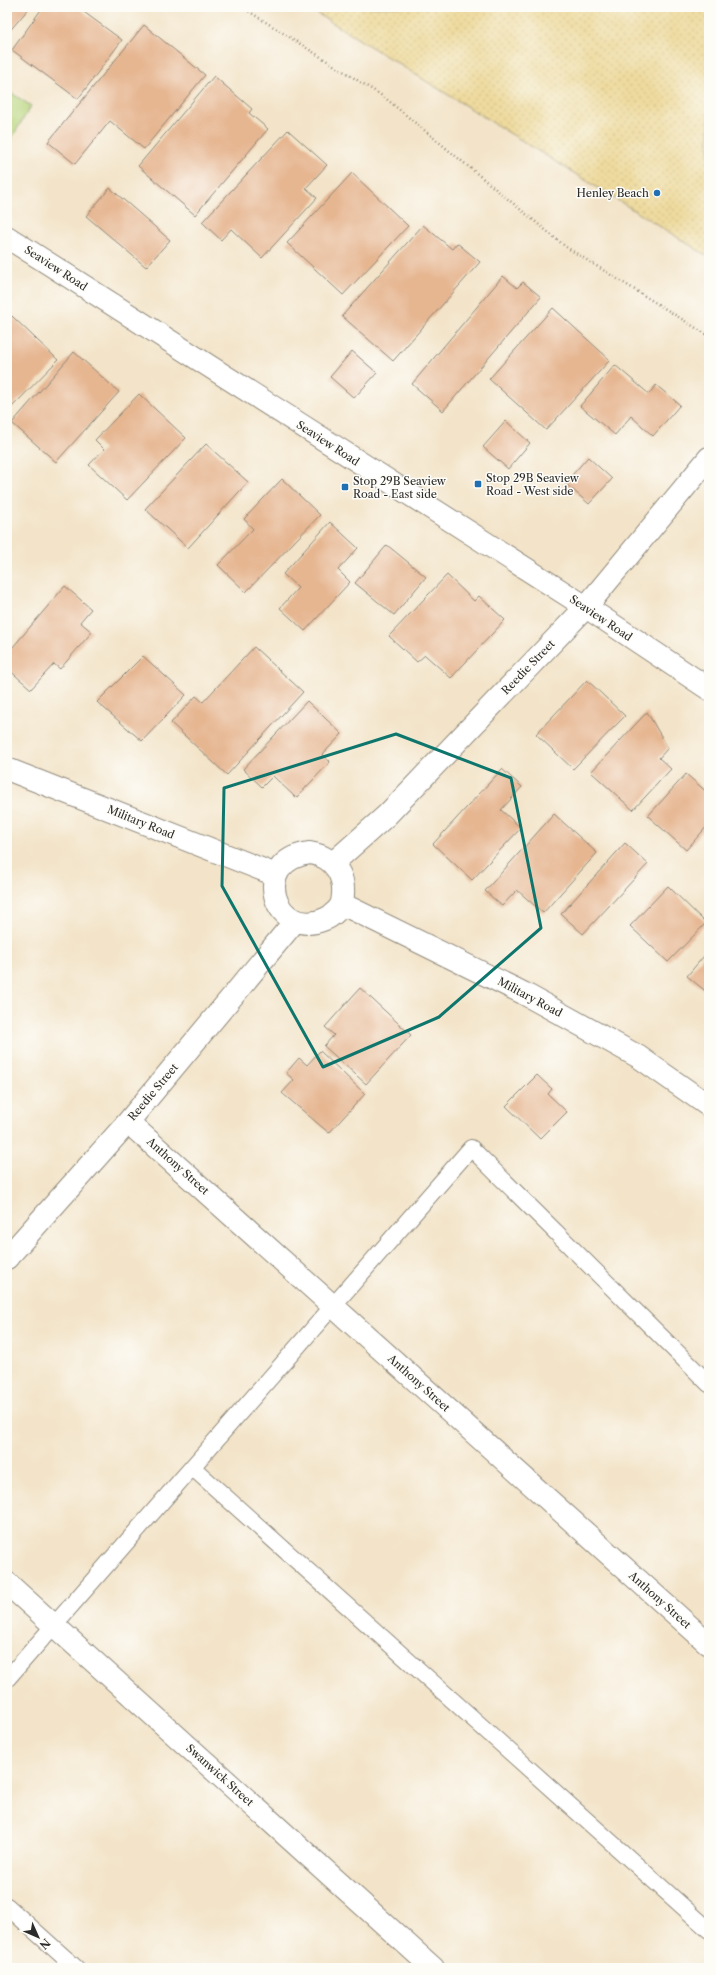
<svg xmlns="http://www.w3.org/2000/svg" width="716" height="1975" viewBox="0 0 716 1975" font-family="'Libre Caslon Text',serif">
	<defs>
		<pattern id="sand-dots" width="8" height="8" patternUnits="userSpaceOnUse"><rect width="8" height="8" fill="#eeda9e"/><path d="M2 2h.1M6 6h.1" fill="none" stroke="#cb8" stroke-width="1.8" stroke-linecap="round"/></pattern>
	</defs>
	<rect width="100%" height="100%" fill="#fdfcf7"/>
	<filter id="ink" filterUnits="userSpaceOnUse"><feTurbulence type="fractalNoise" baseFrequency=".025" numOctaves="2"/><feDisplacementMap in="SourceGraphic" scale="8" xChannelSelector="R" yChannelSelector="G"/><feConvolveMatrix kernelMatrix="1 2 1 2 8 2 1 2 1" color-interpolation-filters="sRGB"/></filter>
	<filter id="wash" filterUnits="userSpaceOnUse"><feTurbulence type="fractalNoise" baseFrequency=".012" numOctaves="4" result="noise"/><feDisplacementMap in="SourceGraphic" scale="16" xChannelSelector="R" yChannelSelector="G"/><feGaussianBlur stdDeviation="0.9" result="paint"/><feColorMatrix in="noise" values="0 0 0 0 0 0 0 0 0 0 0 0 0 0 0 0 0 1.4 0 .05"/><feComposite in="paint" operator="in"/></filter>
	<g filter="url(#wash)">
		<rect width="100%" height="100%" fill="#f3e4c9"/>
		<path fill="url(#sand-dots)" stroke="#8c8264" d="M307 7H709V257Z"/>
		<path fill="#b7d47b" stroke="#718053" d="M7 90 31 106 7 146Z"/>
		<g id="blocks">
			<path fill="#e6b691" d="M7 7H30L7 34Z
				M43 7H77L122 40 78 99 12 50Z
				M144 25 205 75 144 149 110 121 75 164 48 142Z
				M214 76 252 109 249 113 268 129 195 215 138 166Z
				M288 130 327 165 306 188 317 198 262 258 231 229 221 240 202 222Z
				M352 173 408 226 343 295 287 243Z
				M110 188 170 240 146 267 86 216Z
				M423 225 452 249 457 243 480 262 393 361 342 316Z
				M503 276 517 288 523 282 541 297 443 411 412 384Z
				M553 308 610 360 546 430 489 379Z
				M12 316 58 360 7 412V321Z
				M352 351 377 373 354 398 330 377Z
				M74 352 119 392 56 462 12 423Z
				M615 365 649 394 656 385 680 405 653 436 631 416 615 435 580 406Z
				M139 394 186 438 127 500 89 465 104 449 95 440Z
				M506 421 530 443 508 469 483 447Z
				M206 444 248 482 188 548 145 509Z
				M588 457 612 479 589 504 565 483Z
				M282 479 320 515 246 592 218 565 253 529 244 519Z
				M330 522 358 548 338 570 350 582 305 631 280 608 298 588 283 574Z
				M387 545 426 577 394 615 355 583Z
				M447 575 474 601 479 596 505 620 451 678 425 655 417 662 389 636Z
				M65 586 91 609 80 622 92 632 60 669 54 664 31 689 7 668V654Z
				M254 647 303 692 227 775 171 723 196 696 203 702Z
				M143 656 186 695 142 741 97 702Z
				M587 680 625 716 573 769 536 734Z
				M307 701 342 734 322 755 330 762 296 798 273 776 262 787 243 769Z
				M647 712 668 748 659 758 671 769 633 810 591 772Z
				M502 769 522 787 501 810 521 828 472 880 433 844Z
				M686 774 709 794V824L686 850 648 816Z
				M554 814 597 853 543 913 517 890 502 906 485 891Z
				M625 843 648 864 583 934 561 914Z
				M668 886 706 923 668 962 630 926Z
				M709 950V994L687 976Z
				M360 988 411 1035 366 1084 324 1046 334 1035 325 1027Z
				M320 1051 365 1094 329 1133 282 1093 294 1080 286 1073 299 1058 307 1065Z
				M537 1075 552 1089 548 1094 567 1112 540 1139 506 1106Z"/>
		</g>
	</g>
	<g filter="url(#ink)">
		<use href="#blocks" fill-opacity="0" stroke="#8f887a" stroke-width="1"/>
		<g fill="none" stroke-linecap="round" stroke-linejoin="round">
			<g stroke="#8f887a" stroke-width="18">
				<path id="lane" d="M192 1467 709 1930
					M7 1679 471 1148 709 1384
					M7 1906 76 1968"/>
			</g>
			<g stroke="#8f887a" stroke-width="24">
				<path id="street" d="M7 769 276 875
					M310 853C335 857 347 877 342 902 341 908 331 917 325 919 275 941 248 861 310 853Z
					M333 863 387 815 586 607 709 458
					M342 904 523 993 639 1057 709 1106
					M128 1122 709 1644
					M7 1258 128 1122 295 921
					M7 1583 433 1968"/>
			</g>
			<g stroke="#8f887a" stroke-width="24">
				<path id="secondary" d="M7 237 586 607 709 689"/>
			</g>
			<path stroke="#8f887a" stroke-width="2.5" stroke-dasharray="1 3" stroke-linecap="butt" d="M242 7 384 97 566 247 709 336"/>
			<use href="#lane" stroke="#fff" stroke-width="16"/>
			<use href="#street" stroke="#fff" stroke-width="22"/>
			<use href="#secondary" stroke="#fff" stroke-width="22"/>
		</g>
	</g>
	<path fill="none" stroke="#0f766e" stroke-width="3" stroke-linejoin="round" d="M396 734 511 778 541 928 439 1017 323 1067 222 886 224 788Z"/>
	<g fill="#1f6fb2" stroke="#fdfcf7" stroke-width="1.5">
		<circle cx="657" cy="193" r="4"/>
		<rect x="474" y="480" width="8" height="8" rx="2"/>
		<rect x="341" y="483" width="8" height="8" rx="2"/>
	</g>
	<g text-anchor="middle" dominant-baseline="central" stroke-width="3" stroke-linejoin="round" paint-order="stroke">
		<g font-size="11" fill="#2b2b2b" stroke="#fdfcf7" text-anchor="start">
			<text x="649" y="193" text-anchor="end">Henley Beach</text>
			<text x="486" y="478">Stop 29B Seaview<tspan x="486" dy="13">Road - West side</tspan></text>
			<text x="353" y="481">Stop 29B Seaview<tspan x="353" dy="13">Road - East side</tspan></text>
		</g>
		<g font-size="11" fill="#2b2b2b" stroke="#fdfcf7">
			<text transform="translate(56 268) rotate(33)">Seaview Road</text>
			<text transform="translate(328 443) rotate(33)">Seaview Road</text>
			<text transform="translate(601 618) rotate(34)">Seaview Road</text>
			<text transform="translate(528 667) rotate(-46)">Reedie Street</text>
			<text transform="translate(141 822) rotate(22)">Military Road</text>
			<text transform="translate(530 997) rotate(28)">Military Road</text>
			<text transform="translate(153 1092) rotate(-50)">Reedie Street</text>
			<text transform="translate(178 1166) rotate(42)">Anthony Street</text>
			<text transform="translate(419 1383) rotate(42)">Anthony Street</text>
			<text transform="translate(660 1600) rotate(42)">Anthony Street</text>
			<text transform="translate(220 1775) rotate(42)">Swanwick Street</text>
		</g>
	</g>
	<rect width="716" height="1975" fill="none" stroke="#fdfcf7" stroke-width="24"/>
	<g transform="translate(38 1937) rotate(135)" stroke="#fdfcf7" stroke-width="3" paint-order="stroke">
	<path d="M0-3L7 15L0 10L-7 15Z" fill="#2b2b2b"/>
	<text y="-6" font-size="11" font-weight="bold" text-anchor="middle" fill="#2b2b2b">N</text>
	</g>
</svg>
